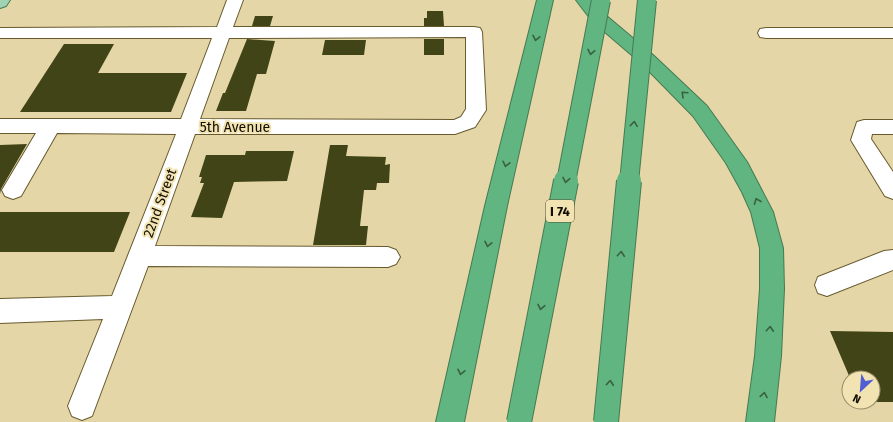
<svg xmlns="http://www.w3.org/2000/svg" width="893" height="422" viewBox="0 0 893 422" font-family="'Fira Sans',sans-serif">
	<rect width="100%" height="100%" fill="#e4d6a6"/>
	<path fill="#404417" d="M427 11H443L444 26H424V18H427Z
		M255 16H273L270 26H252Z
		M247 39 275 41 266 74H257L246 111H216L223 93H225Z
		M424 39H444V55H424Z
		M325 40H366L364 55H322Z
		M64 44H114L98 73H187L171 112H20Z
		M27 144 1 189 0 194V145Z
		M330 145H348L346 156 386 157 385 165 390 164 389 183H377L376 190H364L360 226H368L366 245H313Z
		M246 151H294L287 181 234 182 222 218 191 217 204 183H200L202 177H199L206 155H245Z
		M0 212H130L114 252H0Z
		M830 331 893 332V402H873V378H850Z"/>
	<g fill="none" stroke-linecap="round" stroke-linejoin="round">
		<g stroke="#675a2e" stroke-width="2">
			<path id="minor" d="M227 0H243L233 27H474L480 28 482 32 486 110 475 127 455 134H195L155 246 388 247 396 250 400 257 396 264 388 267 148 266 92 416 82 420 72 416 68 406 103 319 0 323V299L112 296 176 134 57 133 21 196 13 199 5 196 2 190 36 133H0V119H181L212 38H0V28L217 27ZM466 37V109L461 117 454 120 200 119 229 38Z
				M766 28H893V38H766L760 37 758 33 760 29Z
				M864 120H893V134H872L871 139 893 172V199L885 196 851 140 857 122Z
				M893 250V270L827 296 818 293 815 285 818 277 884 251Z"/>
		</g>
		<g stroke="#457a53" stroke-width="2">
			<path id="major" d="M0 0H10L6 6 0 8Z"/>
		</g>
		<g stroke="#457a53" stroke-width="2">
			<path id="highway" d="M537 0H553L507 206 464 422H436L485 206Z
				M576 0H592L603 13 653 55 707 106 747 162 773 212 783 248 784 289 781 356 774 422H746L755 356 760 289V248L751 212 742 192 726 163 693 116 641 63 592 21Z"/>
		</g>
		<use href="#minor" fill="#fff" fill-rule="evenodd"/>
		<use href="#major" fill="#a0d3b3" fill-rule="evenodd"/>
		<use href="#highway" fill="#61b580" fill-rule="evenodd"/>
		<g stroke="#457a53" stroke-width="20" stroke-linecap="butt">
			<path id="highway-bridge-far1" d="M566 182 601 0
				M629 182 647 0"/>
		</g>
		<g stroke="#457a53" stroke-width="26" stroke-linecap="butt">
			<path id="highway-bridge" d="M519 422 566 181
				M606 422 629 181"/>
		</g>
		<use href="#highway-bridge-far1" stroke="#61b580" stroke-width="18"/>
		<use href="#highway-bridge" stroke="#61b580" stroke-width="24"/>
	</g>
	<defs><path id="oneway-chevron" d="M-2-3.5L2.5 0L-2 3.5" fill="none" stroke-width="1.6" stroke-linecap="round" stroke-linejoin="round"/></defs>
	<g stroke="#3a6140">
		<use href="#oneway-chevron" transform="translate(536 38) rotate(102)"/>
		<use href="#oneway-chevron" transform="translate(591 52) rotate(101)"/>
		<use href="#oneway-chevron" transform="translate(684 94) rotate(-137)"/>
		<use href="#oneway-chevron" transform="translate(634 124) rotate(-84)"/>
		<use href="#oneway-chevron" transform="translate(506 164) rotate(103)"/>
		<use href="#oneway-chevron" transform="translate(566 180) rotate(101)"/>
		<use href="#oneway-chevron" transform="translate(757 201) rotate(-112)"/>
		<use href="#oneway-chevron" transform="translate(488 244) rotate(102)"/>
		<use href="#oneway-chevron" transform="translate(621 254) rotate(-85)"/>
		<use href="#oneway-chevron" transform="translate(541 307) rotate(101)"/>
		<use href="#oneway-chevron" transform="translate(770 329) rotate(-86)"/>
		<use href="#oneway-chevron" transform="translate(461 372) rotate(102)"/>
		<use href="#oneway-chevron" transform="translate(610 383) rotate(-85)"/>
		<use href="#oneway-chevron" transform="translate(764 395) rotate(-81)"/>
	</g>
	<g text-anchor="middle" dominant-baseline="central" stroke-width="4" stroke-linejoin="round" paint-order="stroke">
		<rect fill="#f1e3b2" stroke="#554d35" stroke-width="1" x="546" y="200" width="28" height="22" rx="3"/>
		<g font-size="13" font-weight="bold" fill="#120d00">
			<text x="560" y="211">I 74</text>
		</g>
		<g font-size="14" fill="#120d00" stroke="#f1e3b2">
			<text x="235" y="127">5th Avenue</text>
			<text transform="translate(160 203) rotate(-70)">22nd Street</text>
		</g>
	</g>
	<g transform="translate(861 390) rotate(206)"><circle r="19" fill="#f1e3b2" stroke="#988d6b"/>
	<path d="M0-3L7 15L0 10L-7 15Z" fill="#515dd3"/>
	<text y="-6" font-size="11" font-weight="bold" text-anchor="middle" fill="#120d00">N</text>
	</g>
</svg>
